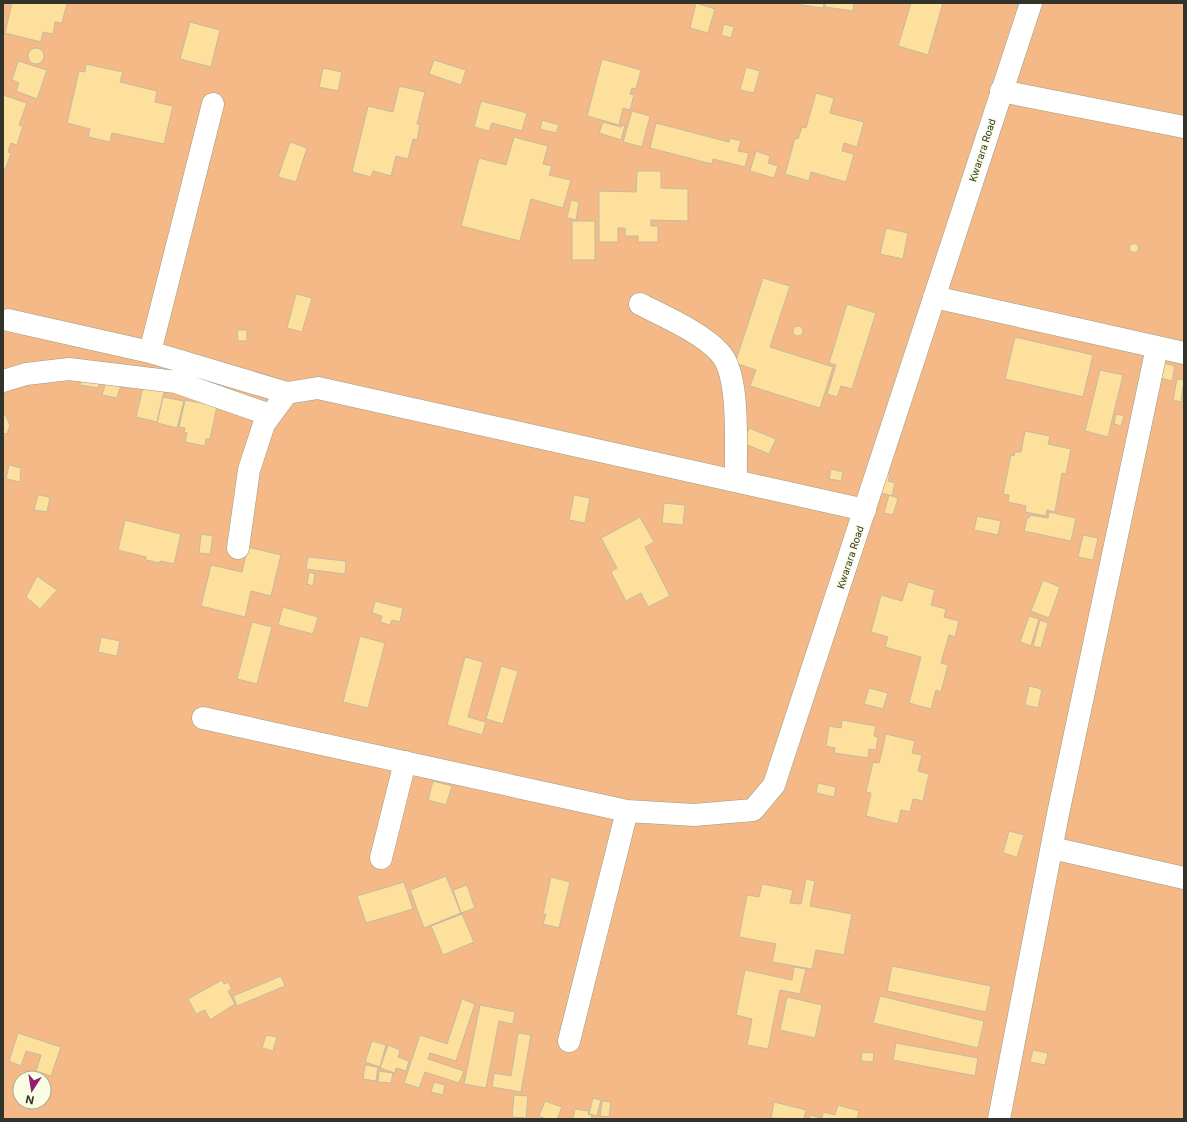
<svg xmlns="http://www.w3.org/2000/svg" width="1187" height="1122" viewBox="0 0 1187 1122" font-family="Inter,sans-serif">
	<rect width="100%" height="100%" fill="#f9fee2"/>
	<path fill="#f4b987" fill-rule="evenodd" d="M3 3H1184V1119H3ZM20 1078H44V1102H20Z"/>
	<path fill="#fce09c" stroke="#c4baa1" d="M12 3H67L62 23 55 22 53 34 43 32 41 42 5 33Z
		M696 3 715 9 708 33 690 28Z
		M801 3H824L823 8 801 5Z
		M825 3H854L853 11 825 7Z
		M911 3H943L928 55 898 46Z
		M190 22 220 30 211 67 180 59Z
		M724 24 734 27 731 38 721 35Z
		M28 56a8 8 0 1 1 16 0a8 8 0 1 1-16 0Z
		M602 59 641 70 636 89 632 88 630 94 634 95 630 110 623 108 619 125 587 116Z
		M434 60 466 70 461 85 429 74Z
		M18 61 47 70 37 99 16 91 19 83 12 80Z
		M86 64 123 72 120 82 157 91 155 102 173 106 164 144 112 133 110 142 88 137 90 129 67 123 79 71 85 72Z
		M746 67 760 71 754 93 740 90Z
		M323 68 342 72 338 91 319 87Z
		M399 86 425 92 417 124 420 125 417 140 413 139 408 159 396 156 391 176 373 171 371 177 352 172 368 106 393 112Z
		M816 93 834 98 830 113 864 122 857 147 844 143 842 151 854 154 846 182 811 172 809 181 785 174 795 138 798 139 802 127 806 128Z
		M3 95 27 103 19 125 23 126 17 145 11 143 8 152 11 153 5 170H3Z
		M481 101 527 113 522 131 492 123 489 131 474 127Z
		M632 111 650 116 642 147 623 142Z
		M542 120 559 125 556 133 540 129Z
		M603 122 621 127 622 125 625 126 621 140 599 133Z
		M656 123 729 142 730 138 741 141 738 151 749 153 745 167 713 159 712 164 650 148Z
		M514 137 548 146 543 164 552 166 549 175 571 180 563 208 531 199 520 241 461 226 479 158 506 165Z
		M290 142 307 148 296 182 278 177Z
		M756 151 770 156 768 163 778 166 774 178 750 171Z
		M637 171H661V188L688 189V221L651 220V226H658V242H638V236H625V228H618V242H599V191L636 192Z
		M571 200 579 202 576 220 567 218Z
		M572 221H595V260H572Z
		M886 228 908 233 903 259 880 254Z
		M1129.5 248a4.5 4.5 0 1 1 9 0a4.5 4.5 0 1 1-9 0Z
		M763 278 790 286 770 347 833 367 820 408 750 386 756 370 735 363Z
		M296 294 312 298 302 332 287 328Z
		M847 304 876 313 852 389 841 386 837 397 827 394 836 365 829 363Z
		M793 331a5 5 0 1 1 10 0a5 5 0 1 1-10 0Z
		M237 330H247V341H238Z
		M1015 337 1093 355 1083 397 1005 379Z
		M1163 363 1175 366 1172 381 1160 378Z
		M1100 370 1123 375 1108 437 1085 431Z
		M82 375 101 378 98 388 80 385Z
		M1177 379 1184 380 1181 402 1173 400Z
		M106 382 121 385 117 398 102 395Z
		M144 383 165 388 157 422 136 417Z
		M163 397 184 401 177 428 157 423Z
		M185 400 217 406 210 439H206L205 446 185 442 187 433 184 432 185 428 179 427Z
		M3 414 6 416 10 425 7 434 3 433Z
		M1116 414 1124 416 1121 426 1114 424Z
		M749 428 776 439 769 454 743 443Z
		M1025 431 1050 436 1048 444 1071 449 1066 474 1062 473 1055 512 1047 510 1046 516 1025 512 1026 506 1008 502 1009 495 1003 494 1011 455 1014 456 1015 452H1021Z
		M9 465 21 468 20 482 6 479Z
		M831 469 843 472 841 481 829 479Z
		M880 472 890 475 888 481 895 483 892 496 875 491Z
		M38 495 50 497 47 512 34 510Z
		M574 495 590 498 585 523 569 520Z
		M889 495 898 498 893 515 884 513Z
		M664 503 685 505 683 525 662 523Z
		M1049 512 1076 518 1071 541 1024 531 1027 518H1029L1030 515 1048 518Z
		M977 516 1001 521 998 535 974 530Z
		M640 517 654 542 645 547 670 596 648 607 641 593 626 601 611 572 617 568 601 538Z
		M125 520 181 534 174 564 160 561 159 563 146 560V557L118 550Z
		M201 534 213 536 210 554 199 553Z
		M1083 535 1098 538 1093 560 1078 557Z
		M248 547 281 555 271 596 251 591 245 617 201 606 211 565 242 572Z
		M308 557 346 561 345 574 306 569Z
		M309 572 315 574 313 586 307 584Z
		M37 576 57 590 40 609 26 597Z
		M1043 580 1060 587 1049 618 1031 611Z
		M908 582 935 590 931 605 946 609 944 617 959 621 955 637 949 635 941 663 948 665 941 692 936 690 931 709 909 703 921 657 885 647 888 637 871 632 881 595 902 601Z
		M375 601 403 608 400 622 392 620 390 625 380 622 382 616 372 613Z
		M283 607 318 617 313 634 278 625Z
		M1029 616 1039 619 1031 646 1020 642Z
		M1040 620 1048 623 1041 648 1033 646Z
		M252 622 272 627 257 684 237 679Z
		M360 636 385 643 368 708 343 702Z
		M101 637 120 641 117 656 98 652Z
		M465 657 483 662 468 717 486 722 482 735 447 725Z
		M501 666 518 671 503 724 486 719Z
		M1029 686 1042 689 1038 708 1025 705Z
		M869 688 888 693 883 709 864 704Z
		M842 720 876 726 874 736 878 737 876 750 869 749 868 758 834 753 835 748 826 746 829 726 841 728Z
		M886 734 915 741 912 753 922 755 918 771 929 774 923 801 913 799 910 812 901 810 898 824 866 816 871 793 866 792 873 762 879 763Z
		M433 781 452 786 446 805 428 800Z
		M818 783 836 787 834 797 816 793Z
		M1009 831 1024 835 1017 857 1003 853Z
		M446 876 461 913 424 928 410 890Z
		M551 877 570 882 559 928 543 924 546 914H543Z
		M806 879 815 881 810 906 852 914 844 955 816 950 812 969 772 962 776 944 739 937 747 895 759 897 762 884 793 890 790 903 801 904Z
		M404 882 413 909 366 923 357 896Z
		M467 885 475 908 461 913 453 890Z
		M462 914 474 942 443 955 431 926Z
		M892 966 991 986 986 1012 887 991Z
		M794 967 806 969 800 994 780 990 768 1049 747 1045 752 1019 736 1015 745 970 792 980Z
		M281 976 285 986 237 1006 233 996Z
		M222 980 224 984 228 982 232 989 228 991 235 1004 210 1020 205 1010 196 1014 188 999Z
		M880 996 984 1021 978 1048 873 1023Z
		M787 997 822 1005 815 1038 780 1030Z
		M462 999 475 1004 456 1061 430 1053 428 1059 464 1071 459 1083 425 1072 419 1088 404 1083 420 1035 447 1044Z
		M480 1005 515 1012 513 1024 499 1021 486 1088 464 1084Z
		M18 1033 61 1047 51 1076 36 1071 41 1055 26 1051 21 1066 9 1061Z
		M518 1033 531 1035 521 1092 492 1087 494 1073 511 1076Z
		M266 1035 277 1037 273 1051 262 1048Z
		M372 1041 386 1045 380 1067 365 1062Z
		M896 1043 978 1058 975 1076 893 1060Z
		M388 1045 400 1050 398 1057 409 1061 406 1071 396 1068 395 1073 380 1068Z
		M1033 1050 1048 1053 1045 1065 1030 1062Z
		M862 1052 874 1053 873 1062 861 1061Z
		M365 1065 378 1067 376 1081 363 1079Z
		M379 1071 393 1073 391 1083 378 1082Z
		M434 1082 445 1085 443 1095 431 1092Z
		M514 1095 528 1096 526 1118 512 1117Z
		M593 1098 601 1100 597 1116 589 1114Z
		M545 1101 562 1107 557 1119H546L539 1116Z
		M602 1101 611 1102 609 1117 600 1116Z
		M774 1102 806 1110 804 1119 771 1118Z
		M838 1105 859 1111 857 1119H809L810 1115 822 1118 823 1112 835 1115Z
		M575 1109 589 1111 588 1114 592 1115 591 1119H573Z"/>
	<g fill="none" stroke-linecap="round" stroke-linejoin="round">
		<g stroke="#999d84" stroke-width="23">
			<path id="minor" d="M1001 91 1184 127
				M934 297 1184 353
				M640 304C663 316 703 333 720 353 741 375 735 450 736 481
				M8 320 150 352 287 393
				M150 352 213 104
				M3 381 26 374 69 369 176 382 270 415
				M238 548 249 470 264 424 287 393 318 388 865 510
				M203 718 627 811 694 815 753 810 774 785 1031 3
				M1052 848 1184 878
				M381 858 405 762
				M569 1041 627 811
				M999 1119 1058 814 1157 347"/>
		</g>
		<use href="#minor" stroke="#fff" stroke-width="22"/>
	</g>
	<g text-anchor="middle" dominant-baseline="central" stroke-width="3" stroke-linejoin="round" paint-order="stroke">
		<g font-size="10" fill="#323429" stroke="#f9fee2">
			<text transform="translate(982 150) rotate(-72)">Kwarara Road</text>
			<text transform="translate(850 557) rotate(-72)">Kwarara Road</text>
		</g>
	</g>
	<rect width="1187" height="1122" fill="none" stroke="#323429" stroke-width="8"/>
	<g transform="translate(32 1090) rotate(192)"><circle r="19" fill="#f9fee2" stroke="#a9ad98"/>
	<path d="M0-3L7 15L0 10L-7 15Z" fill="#951d78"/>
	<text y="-6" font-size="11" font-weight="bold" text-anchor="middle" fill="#323429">N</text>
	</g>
</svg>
